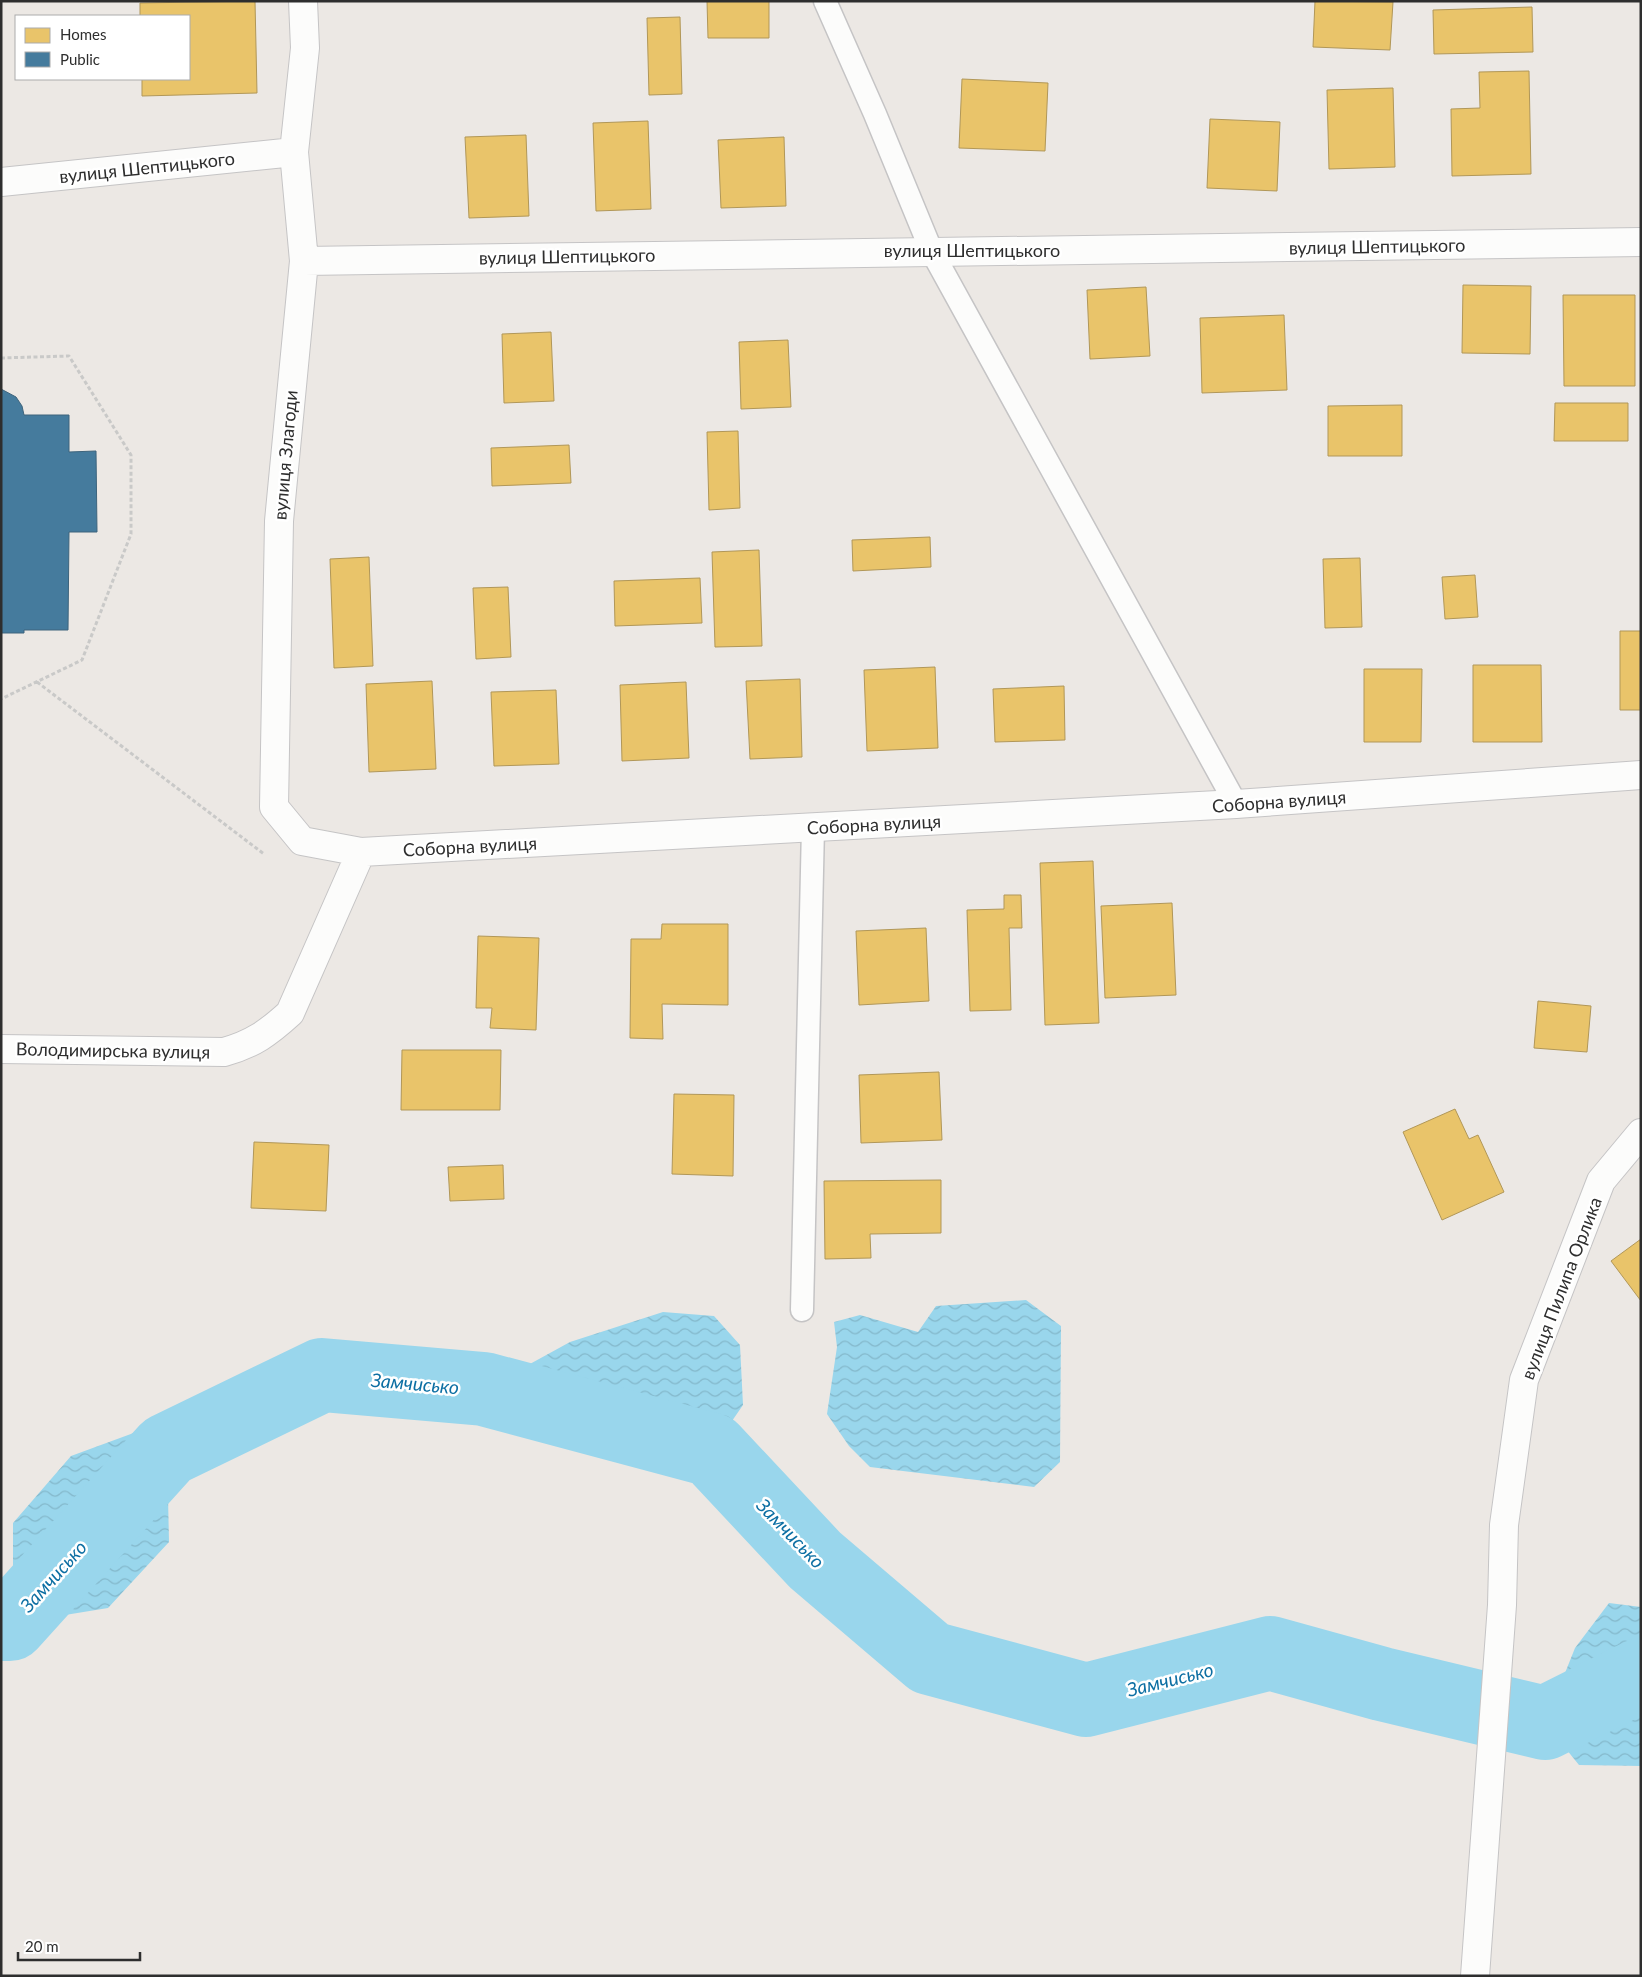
<svg xmlns="http://www.w3.org/2000/svg" width="1642" height="1977" viewBox="0 0 1642 1977" font-family="Lato,sans-serif">
	<defs>
		<pattern id="water-waves" width="16" height="10" patternUnits="userSpaceOnUse" patternTransform="scale(1.25)"><rect width="16" height="10" fill="#99d6ec"/><path d="M0 5q4-4 8 0t8 0" fill="none" stroke="#84b8cb"/></pattern>
	</defs>
	<rect width="100%" height="100%" fill="#ece8e4"/>
	<path fill="url(#water-waves)" d="M1026 1300 1061 1326 1060 1462 1034 1487 870 1467 849 1446 827 1414 837 1347 834 1322 860 1315 918 1332 936 1306Z
		M663 1312 714 1316 740 1345 743 1405 712 1450 571 1431 484 1389 570 1342Z
		M158 1424 167 1450 169 1542 108 1608 10 1624 3 1602 13 1577V1523L71 1456Z
		M1609 1603 1641 1607V1766L1579 1765 1545 1723 1575 1648Z"/>
	<path fill="#e9c46a" stroke="#b19758" d="M255 1 257 93 142 96V79H189V16H140V3Z
		M707 1H769V38H708Z
		M1315 1 1393 2 1390 50 1313 47Z
		M1532 7 1533 52 1434 54 1433 10Z
		M680 17 682 94 649 95 647 18Z
		M1529 71 1531 174 1452 176 1451 109 1480 108 1479 72Z
		M962 79 1048 83 1045 151 959 148Z
		M1393 88 1395 167 1329 169 1327 90Z
		M1210 119 1280 122 1277 191 1207 188Z
		M648 121 651 209 596 211 593 123Z
		M526 135 529 216 469 218 465 137Z
		M784 137 786 206 721 208 718 140Z
		M1463 285 1531 286 1530 354 1462 353Z
		M1146 287 1150 356 1090 359 1087 290Z
		M1563 295H1635V386H1564Z
		M1284 315 1287 390 1202 393 1200 318Z
		M551 332 554 401 504 403 502 334Z
		M788 340 791 407 741 409 739 342Z
		M1555 403H1628V441H1554Z
		M1402 405V456H1328V406Z
		M738 431 740 508 709 510 707 432Z
		M569 445 571 483 492 486 491 448Z
		M930 537 931 567 853 571 852 540Z
		M759 550 762 646 715 647 712 552Z
		M369 557 373 666 334 668 330 559Z
		M1360 558 1362 627 1325 628 1323 559Z
		M1475 575 1478 617 1445 619 1442 577Z
		M700 578 702 623 615 626 614 581Z
		M508 587 511 657 476 659 473 588Z
		M1620 631H1641V710H1620Z
		M1473 665H1541L1542 742H1473Z
		M935 667 938 748 867 751 864 670Z
		M1364 669H1422L1421 742H1364Z
		M800 679 802 757 750 759 746 681Z
		M432 681 436 769 369 772 366 684Z
		M686 682 689 758 622 761 620 685Z
		M1064 686 1065 740 995 742 993 689Z
		M556 690 559 764 494 766 491 692Z
		M1093 861 1099 1023 1045 1025 1040 863Z
		M1004 895H1021L1022 928H1009L1011 1010 970 1011 967 910 1004 909Z
		M1172 903 1176 995 1105 998 1101 906Z
		M662 924H728V1005L662 1004 663 1039 630 1038 631 939H661Z
		M926 928 929 1001 859 1005 856 931Z
		M478 936 539 938 536 1030 490 1028 492 1008H476Z
		M1538 1001 1591 1006 1587 1052 1534 1048Z
		M402 1050H501L500 1110H401Z
		M939 1072 942 1140 861 1143 859 1075Z
		M674 1094 734 1095 733 1176 672 1174Z
		M1455 1109 1469 1139 1478 1135 1504 1192 1442 1220 1403 1132Z
		M254 1142 329 1145 326 1211 251 1208Z
		M503 1165 504 1199 450 1201 448 1167Z
		M941 1180V1233L870 1234 871 1258 825 1259 824 1181Z
		M1641 1239V1301L1611 1261Z"/>
	<path fill="#457b9d" stroke="#3e647c" d="M1 389 16 397 22 406 24 415H69V452L96 451 97 532H69L68 630H24V633H1Z"/>
	<g fill="none" stroke-linecap="round" stroke-linejoin="round">
		<path stroke="#99d6ec" stroke-width="74" d="M1 1624H10L167 1450 322 1375 484 1389 712 1450 815 1560 930 1658 1086 1700 1270 1653 1382 1684 1545 1723 1641 1675"/>
		<g stroke="#c5c4c5" stroke-width="25">
			<path id="service" d="M825 1 875 114 931 250 1236 804
				M802 1310 813 827"/>
		</g>
		<g stroke="#c5c4c5" stroke-width="30">
			<path id="minor" d="M303 1 305 48 294 152 304 261 279 521 274 807 302 841 361 852
				M1 182 294 152
				M304 261C749 253 1195 249 1641 242
				M1 1049 224 1052C253 1044 268 1033 290 1013L361 852 1236 804 1641 775"/>
		</g>
		<g stroke="#c5c4c5" stroke-width="30">
			<path id="tertiary" d="M1475 1976 1502 1605 1504 1525 1524 1380 1601 1181 1641 1133"/>
		</g>
		<path stroke="#c9c9c8" stroke-width="3" stroke-dasharray="4 2.5" stroke-linecap="butt" d="M1 358 69 356 131 455V534L82 660 1 699
			M37 682 264 854"/>
		<use href="#service" stroke="#fcfcfb" stroke-width="22"/>
		<use href="#minor" stroke="#fcfcfb" stroke-width="28"/>
		<use href="#tertiary" stroke="#fcfcfb" stroke-width="28"/>
	</g>
	<g text-anchor="middle" dominant-baseline="central" stroke-width="5" stroke-linejoin="round" paint-order="stroke">
		<g font-size="18" fill="#2e2e2e" stroke="#fff">
			<text transform="translate(147 167) rotate(-6)">вулиця Шептицького</text>
			<text transform="translate(1377 246) rotate(-1)">вулиця Шептицького</text>
			<text x="972" y="250">вулиця Шептицького</text>
			<text transform="translate(567 256) rotate(-1)">вулиця Шептицького</text>
			<text transform="translate(285 455) rotate(-85)">вулиця Злагоди</text>
			<text transform="translate(1279 801) rotate(-4)">Соборна вулиця</text>
			<text transform="translate(874 824) rotate(-3)">Соборна вулиця</text>
			<text transform="translate(470 846) rotate(-3)">Соборна вулиця</text>
			<text transform="translate(113 1050) rotate(1)">Володимирська вулиця</text>
			<text transform="translate(1561 1288) rotate(-69)">вулиця Пилипа Орлика</text>
		</g>
		<g font-size="19" font-style="italic" fill="#0d6fa3" stroke="#fff">
			<text transform="translate(415 1383) rotate(5)">Замчисько</text>
			<text transform="translate(791 1533) rotate(46)">Замчисько</text>
			<text transform="translate(53 1576) rotate(-48)">Замчисько</text>
			<text transform="translate(1170 1679) rotate(-14)">Замчисько</text>
		</g>
	</g>
	<rect width="1642" height="1977" fill="none" stroke="#2e2e2e" stroke-width="5"/>
	<rect x="15" y="15" width="175" height="65" fill="#ffffff" stroke="#ababab"/>
	<rect x="25" y="28" width="25" height="15" fill="#e9c46a" stroke="#ababab"/>
	<text x="60" y="40" font-size="15" fill="#2e2e2e">Homes</text>
	<rect x="25" y="52" width="25" height="15" fill="#457b9d" stroke="#ababab"/>
	<text x="60" y="65" font-size="15" fill="#2e2e2e">Public</text>
	<path d="M18 1952v8h122v-8" fill="none" stroke="#2e2e2e" stroke-width="2.5"/>
	<text x="25" y="1952" font-size="15" fill="#2e2e2e" stroke="#ffffff" stroke-width="4" paint-order="stroke">20 m</text>
</svg>
